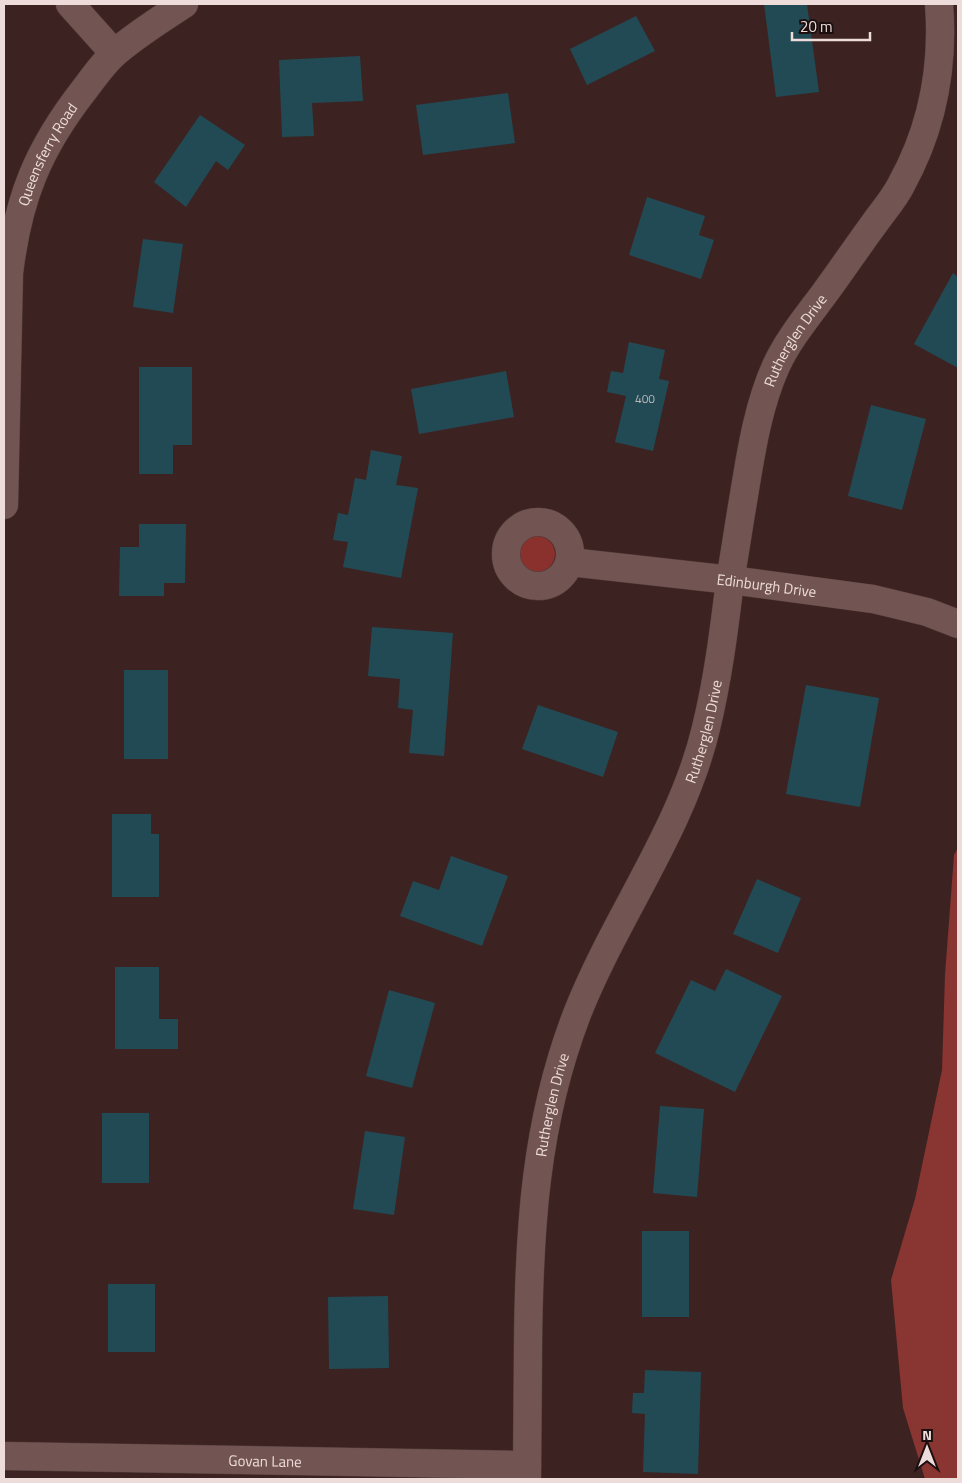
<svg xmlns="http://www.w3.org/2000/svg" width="962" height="1483" viewBox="0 0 962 1483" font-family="'Titillium Web',sans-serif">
	<rect width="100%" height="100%" fill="#3c2321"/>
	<path fill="#893532" d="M958 848V1479H925L903 1408 891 1280 915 1199 942 1070 945 975 954 855Z"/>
	<path fill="#8a312e" d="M519 554a18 18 0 1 1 36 0a18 18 0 1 1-36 0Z"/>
	<path fill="#224a55" d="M764 4H807L819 92 776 97Z
		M636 16 655 51 587 85 570 49Z
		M360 56 363 101 312 103 314 136 282 137 279 60Z
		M508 93 515 143 423 155 416 105Z
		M200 115 245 145 228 170 216 161 186 207 154 182Z
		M647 197 705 216 699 235 714 240 701 279 629 255Z
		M143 239 183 244 173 313 133 307Z
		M953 273 958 277V368L914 344Z
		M629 342 665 350 659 379 669 381 653 451 615 442 626 396 607 392 611 371 623 373Z
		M139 367H192V445H173V474H139Z
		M506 371 514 417 419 434 411 389Z
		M871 405 926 419 902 510 848 496Z
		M371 450 402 456 396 485 418 488 401 578 343 567 348 542 333 540 338 513 348 515 355 478 366 480Z
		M139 524H186L185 583H164V596H119L120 547H139Z
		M372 627 453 633 444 756 409 753 413 710 398 708 400 679 368 676Z
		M124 670H168V759H124Z
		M806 685 879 698 860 807 786 794Z
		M538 705 618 732 603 777 522 749Z
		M112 814H151V834H159V897H112Z
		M451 856 508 876 482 946 400 916 413 881 439 890Z
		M757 879 801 898 778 953 733 934Z
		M115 967H159V1019H178V1049H115Z
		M726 969 782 996 735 1092 655 1053 691 980 715 991Z
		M389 990 435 1003 412 1088 366 1076Z
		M660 1106 704 1109 697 1197 653 1193Z
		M102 1113H149V1183H102Z
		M365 1131 405 1137 394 1215 353 1209Z
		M642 1231H689V1317H642Z
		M108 1284H155V1352H108Z
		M388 1296 389 1368 329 1369 328 1297Z
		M645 1370 701 1372 698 1474 643 1472 645 1414 632 1413 633 1393H644Z"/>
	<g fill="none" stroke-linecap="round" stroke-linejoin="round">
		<g stroke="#533e3d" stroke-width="29">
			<g id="minor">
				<path d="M70 4 114 53"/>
				<path id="s1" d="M4 505 9 273C18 198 38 149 84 90 94 77 104 62 116 52 137 34 161 19 184 4"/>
				<circle cx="538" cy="554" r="32"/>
				<path id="s2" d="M570 562 731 580 873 599 927 612 958 624"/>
				<path id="s3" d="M4 1456 527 1465"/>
				<path id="s4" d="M527 1479C527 1435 528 1390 528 1346 529 1230 535 1123 577 1014 615 917 682 830 706 728 718 679 724 630 730 581 735 552 739 524 744 495 751 452 758 406 776 366 788 340 807 317 824 294 841 271 857 247 874 224 883 211 894 199 901 185 932 129 944 68 939 4"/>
			</g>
		</g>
		<use href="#minor" stroke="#725553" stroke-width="28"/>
	</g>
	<g text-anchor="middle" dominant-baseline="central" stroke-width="5" stroke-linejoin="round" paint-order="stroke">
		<g font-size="12" fill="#bab8b9">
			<text x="645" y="398">400</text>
		</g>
		<g font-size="15" fill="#eddcda" stroke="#1b100f">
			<text stroke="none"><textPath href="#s1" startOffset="358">Queensferry Road</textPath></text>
			<text stroke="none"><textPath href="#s4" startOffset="1186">Rutherglen Drive</textPath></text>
			<text stroke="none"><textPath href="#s2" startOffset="198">Edinburgh Drive</textPath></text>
			<text stroke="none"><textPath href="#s4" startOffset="781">Rutherglen Drive</textPath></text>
			<text stroke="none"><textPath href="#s4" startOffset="376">Rutherglen Drive</textPath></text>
			<text stroke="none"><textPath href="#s3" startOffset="261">Govan Lane</textPath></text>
		</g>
	</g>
	<rect width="962" height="1483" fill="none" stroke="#eddcda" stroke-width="10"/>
	<g transform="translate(927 1448)" stroke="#1b100f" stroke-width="4" paint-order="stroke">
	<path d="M0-4L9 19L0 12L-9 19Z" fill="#eddcda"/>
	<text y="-8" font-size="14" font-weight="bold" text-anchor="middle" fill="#eddcda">N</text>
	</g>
	<path d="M792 32v8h78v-8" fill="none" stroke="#eddcda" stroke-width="2.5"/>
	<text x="800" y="32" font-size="15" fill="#eddcda" stroke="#1b100f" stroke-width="4" paint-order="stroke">20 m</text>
</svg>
